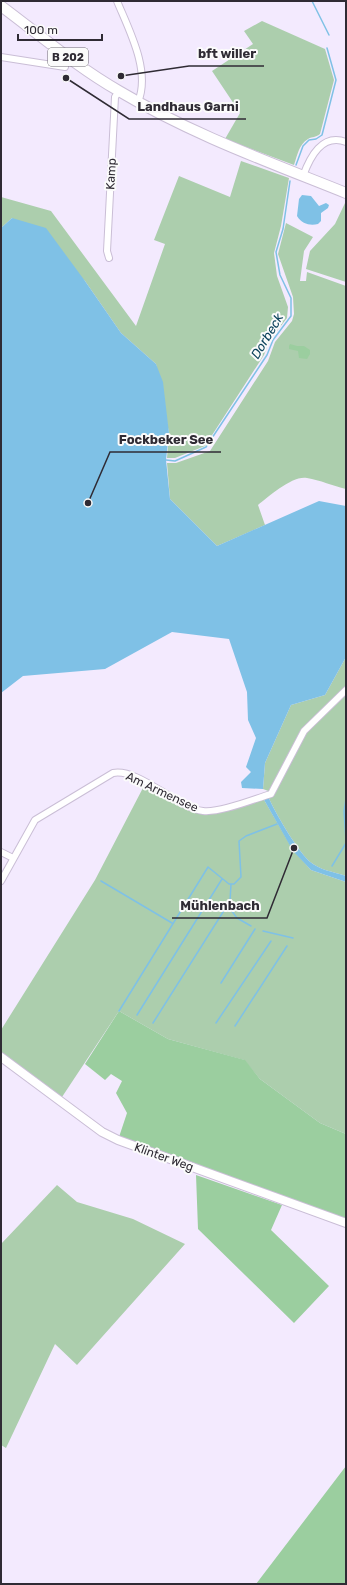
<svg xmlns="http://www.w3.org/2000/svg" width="347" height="1585" viewBox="0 0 347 1585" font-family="Rubik,sans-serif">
	<rect width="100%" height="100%" fill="#f3eafe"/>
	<path fill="#accead" d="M262 21 325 49 334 80 320 134C315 138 313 136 308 139 299 144 297 156 294 165L225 139 240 113 212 71 253 44 244 31Z
		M241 161 289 178 281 226 274 253 277 276 288 307 287 318 270 340 264 355 205 446 175 458H167L169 433 156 364 121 333 85 281 12 218 1 228V197L51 211 136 326 165 244 154 240 179 176 230 197Z
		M345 203H346V282L306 269 310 251 335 224Z
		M286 223 313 237 304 251 300 281H306L307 272 346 286V489C333 486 320 480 307 478 293 475 269 496 258 505L265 525 217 546 170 499 167 463H176L210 451 268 361 275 342 292 321 294 314 293 297 278 254Z
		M346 657V688L302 729 271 792 263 789 265 763 291 705 325 695Z
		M346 695V876C334 872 319 870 309 861 296 848 275 813 268 796L306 733Z
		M145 784 202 814 263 798 293 850 311 870 346 882V1134L320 1123 260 1079 244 1060 168 1039 119 1011 62 1097 1 1052V1030L95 880Z
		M57 1185 77 1202 133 1219 185 1244 77 1365 55 1344 6 1448 1 1445V1244Z"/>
	<path fill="#9bce9f" d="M290 344 297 346H304L310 350V354L307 359 299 358 298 351 289 349V346Z
		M119 1011 168 1039 245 1060 260 1079 320 1123 346 1134V1219L119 1137 127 1113 116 1093 122 1081 111 1074 105 1080 85 1064Z
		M196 1175 282 1205 271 1230 329 1286 294 1323 198 1229Z
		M346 1466V1584H256Z"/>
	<path fill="#7fc1e6" d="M302 195 311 196 319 206 326 203 329 205 328 208 321 213V221L318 224C310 226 302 224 297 216L299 199Z
		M12 218 46 228 85 281 121 333 156 364 163 382 169 433 166 460 170 499 217 546 319 501 346 506V657L325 695 291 705 265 763 263 789 242 788 241 782 251 772 246 767 256 738 248 720 247 692 229 639 172 632 105 669 23 676 1 693V228Z
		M268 796C275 813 296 848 309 861 319 870 334 872 346 876V882L311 870 293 851 263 798Z"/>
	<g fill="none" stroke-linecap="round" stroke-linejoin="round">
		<path stroke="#7fc1e6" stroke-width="1.5" d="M312 1 329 35
			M296 165 303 146 309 140 316 139 322 135 336 80 327 48
			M166 460 175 461 206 447 267 355 273 340 291 316V298L280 275 276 252 283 229 290 181
			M346 799 344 811 346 840
			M332 866 346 843
			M101 881 172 923
			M231 910 237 918 251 926
			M263 931 293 938
			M221 983 255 929
			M119 1011 208 867 229 884H234L241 877 239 841 246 836 277 824
			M137 1015 222 879
			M153 1023 230 901 231 884
			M216 1023 271 941
			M235 1026 287 946"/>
		<g stroke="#cabed6" stroke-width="8">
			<path id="minor" d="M117 1C129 30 151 71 138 102
				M1 57 65 67
				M303 176C310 157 322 133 346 142
				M109 258 107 251 115 97 119 91
				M1 852 13 858
				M1 881 35 820 113 773C139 768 177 808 203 811 220 813 254 799 271 794L304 731 346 690"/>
		</g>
		<g stroke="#cabed6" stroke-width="10">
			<path id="tertiary" d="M1 1057 102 1132 118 1140 346 1223"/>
		</g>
		<g stroke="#cabed6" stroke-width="12">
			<path id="primary" d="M1 6C40 35 77 67 119 91 191 134 269 162 346 193"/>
		</g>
		<use href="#minor" stroke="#fff" stroke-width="6"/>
		<use href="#tertiary" stroke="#fff" stroke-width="8"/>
		<use href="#primary" stroke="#fff" stroke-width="10"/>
	</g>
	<g text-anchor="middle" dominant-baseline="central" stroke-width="4" stroke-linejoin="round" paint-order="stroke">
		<rect fill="#fbfbfb" stroke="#6c6970" stroke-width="1" x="48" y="48" width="40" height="18" rx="3"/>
		<g font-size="11" font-weight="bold" fill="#2f2b34">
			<text x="68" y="57">B 202</text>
		</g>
		<g font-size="12" fill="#2f2b34" stroke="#fbfbfb">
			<text transform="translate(111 174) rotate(-87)">Kamp</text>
			<text transform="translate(162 792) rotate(25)">Am Armensee</text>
			<text transform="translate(164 1157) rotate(20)">Klinter Weg</text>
		</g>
		<g font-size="13" font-style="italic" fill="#0b425b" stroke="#fbfbfb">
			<text transform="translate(267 336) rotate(-59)">Dorbeck</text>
		</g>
	</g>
	<path fill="none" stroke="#2f2b34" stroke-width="1.5" d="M121 76L189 66H264M66 78L129 119H246M88 503L110 452H221M294 848L267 918H172"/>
	<g fill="#2f2b34" stroke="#fbfbfb" stroke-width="1.5">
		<circle cx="121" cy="76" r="4"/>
		<circle cx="66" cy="78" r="4"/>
		<circle cx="88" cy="503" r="4"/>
		<circle cx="294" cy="848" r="4"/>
	</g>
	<g font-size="13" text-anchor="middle" font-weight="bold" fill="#2f2b34" stroke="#fbfbfb" stroke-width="4" stroke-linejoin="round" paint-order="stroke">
		<text x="227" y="58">bft willer</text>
		<text x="188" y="111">Landhaus Garni</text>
		<text x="166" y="444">Fockbeker See</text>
		<text x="220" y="910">Mühlenbach</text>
	</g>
	<rect width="347" height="1585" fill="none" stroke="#2f2b34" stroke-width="4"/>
	<path d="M18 34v6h84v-6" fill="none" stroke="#2f2b34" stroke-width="2"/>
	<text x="24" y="34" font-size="12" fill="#2f2b34" stroke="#fbfbfb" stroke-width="3" paint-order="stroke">100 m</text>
</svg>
